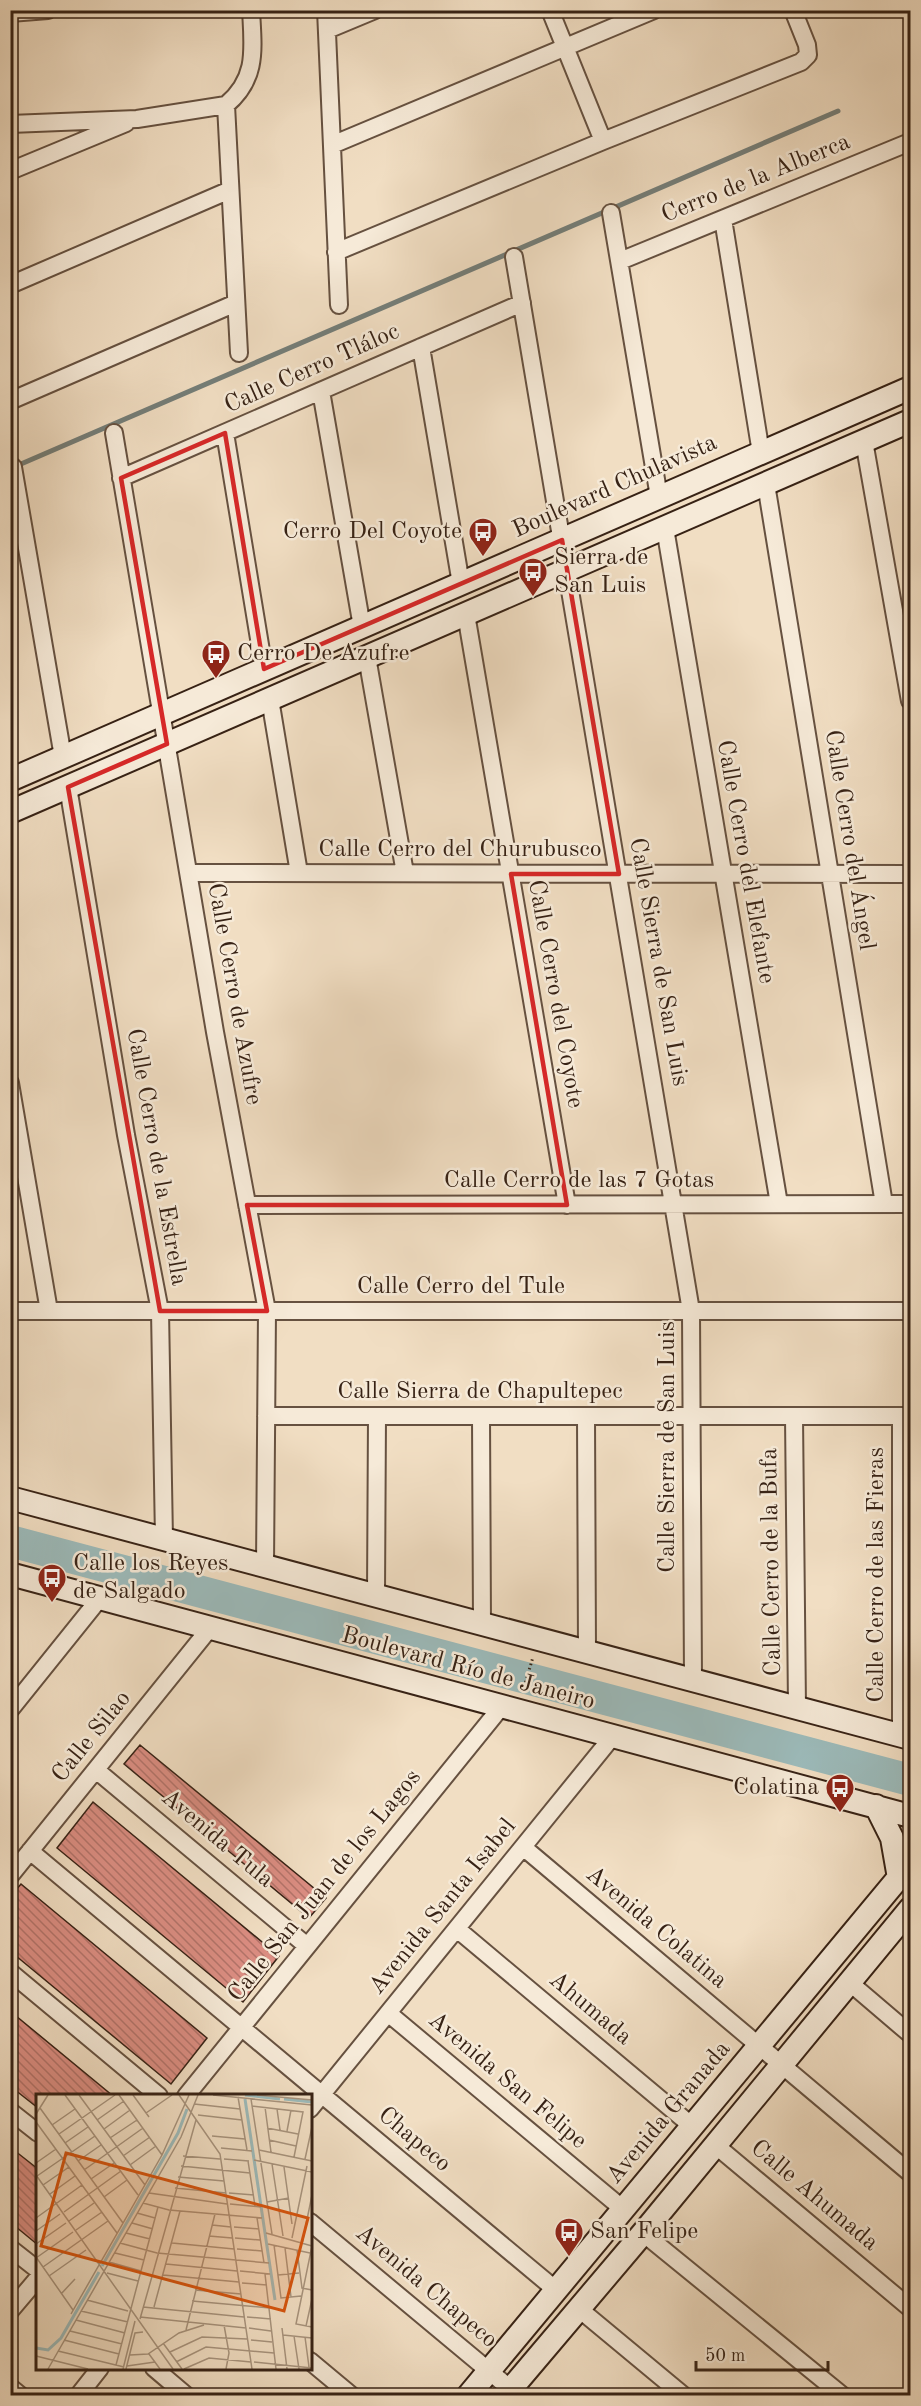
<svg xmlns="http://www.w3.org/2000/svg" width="921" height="2406" viewBox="0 0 921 2406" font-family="'Old Standard TT',serif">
	<defs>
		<pattern id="building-back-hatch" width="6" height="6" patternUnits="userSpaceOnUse" patternTransform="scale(1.5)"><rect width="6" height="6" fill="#db8d82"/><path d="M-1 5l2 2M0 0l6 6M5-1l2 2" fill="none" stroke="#b27369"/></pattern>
	</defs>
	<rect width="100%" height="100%" fill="#f1dec3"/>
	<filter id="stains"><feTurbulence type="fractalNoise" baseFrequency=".00333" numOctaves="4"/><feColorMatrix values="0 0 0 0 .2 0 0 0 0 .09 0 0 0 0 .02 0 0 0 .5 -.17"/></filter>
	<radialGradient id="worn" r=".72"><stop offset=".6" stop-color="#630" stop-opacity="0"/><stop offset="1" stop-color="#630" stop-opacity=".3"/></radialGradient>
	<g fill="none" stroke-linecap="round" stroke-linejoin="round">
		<path stroke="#747e79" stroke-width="5" d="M14 467 838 111"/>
		<path stroke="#9cbbbb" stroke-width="32" d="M10 1541 910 1780"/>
	</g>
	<path fill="url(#building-back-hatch)" stroke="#372215" stroke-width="1.5" d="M140 1745 326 1898 309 1918 124 1764Z
		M93 1802 279 1956 243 2002 57 1848Z
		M21 1884 207 2038 171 2084 10 1951V1897Z
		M10 2011 113 2096H38V2108L10 2086Z
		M10 2147 38 2169V2245L10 2222Z"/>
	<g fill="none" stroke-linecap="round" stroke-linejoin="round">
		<g stroke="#665140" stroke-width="20">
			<path id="street" d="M326 10 339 305
				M550 10 603 141
				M10 13 48 10
				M327 30 375 10
				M226 105 239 353
				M10 124 137 119 226 105C258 78 253 49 251 10
				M332 145 654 10
				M10 171 126 123
				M611 213 659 497
				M723 219 761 453
				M336 252 603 141 801 62 808 55 807 45 793 10
				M514 257 691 1311 693 1680
				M620 261 910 142
				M10 285 230 190
				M421 347 461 584
				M321 391 362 627
				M10 401 236 303
				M114 433 215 1032 267 1311 265 1566
				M225 433 264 669
				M864 441 910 701
				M13 467 63 757
				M121 478 522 303
				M766 484 884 1204
				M665 528 779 1204
				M466 614 567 1205
				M367 657 405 873
				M270 699 299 873
				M68 787 126 1135 160 1311 164 1539
				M189 873 910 874
				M10 1083 49 1311
				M247 1205 910 1204
				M10 1311H910
				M266 1416H910
				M481 1416 482 1624
				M586 1416 587 1651
				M794 1416 797 1707
				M376 1595 377 1416
				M10 1710 100 1598
				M901 1735V1416
				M96 1770 307 1946
				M523 1847 910 2173
				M30 1851 556 2290
				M10 1876 210 1628
				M457 1929 692 2126
				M10 1972 159 2096
				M849 1982 910 2034
				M388 2013 623 2209
				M186 2096 502 1706
				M310 2109 613 1736
				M10 2111 38 2133
				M714 2144 910 2308
				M310 2222 519 2396
				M643 2233 843 2396
				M10 2248 38 2270
				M578 2308 684 2396
				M10 2311 38 2278
				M310 2361 352 2396
				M154 2368 187 2396
				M10 2387 21 2396
				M78 2396 100 2368"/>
		</g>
		<g stroke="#372215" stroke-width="26">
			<path id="secondary" d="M10 780 910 388
				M10 812 910 421
				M10 1498 910 1738
				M10 1574 910 1816
				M876 1806 892 1838 899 1878
				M468 2396 910 1864
				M505 2396 643 2233 910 1909"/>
		</g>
		<path stroke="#372215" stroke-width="3" stroke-dasharray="1.5 3" stroke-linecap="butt" d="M523 1691 533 1657"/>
		<use href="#street" stroke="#f6ead8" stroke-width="16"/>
		<use href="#secondary" stroke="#f6ead8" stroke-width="22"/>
	</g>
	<path fill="none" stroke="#d62828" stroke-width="4.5" stroke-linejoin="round" d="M225 433 264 669 562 540 619 874H511L567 1205H247L267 1311H160L68 787 167 744 121 478Z"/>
	<defs>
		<g id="bus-pin" transform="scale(1.5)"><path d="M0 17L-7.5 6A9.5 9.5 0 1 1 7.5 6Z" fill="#8f2418" stroke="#f6ead8"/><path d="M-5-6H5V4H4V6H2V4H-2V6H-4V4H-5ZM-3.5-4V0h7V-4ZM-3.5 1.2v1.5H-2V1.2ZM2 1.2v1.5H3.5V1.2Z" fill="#fff"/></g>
	</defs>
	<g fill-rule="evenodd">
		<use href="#bus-pin" x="483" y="532"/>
		<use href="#bus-pin" x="533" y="572"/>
		<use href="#bus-pin" x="216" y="654"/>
		<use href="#bus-pin" x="52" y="1578"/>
		<use href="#bus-pin" x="840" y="1788"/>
		<use href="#bus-pin" x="569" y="2232"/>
	</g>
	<g text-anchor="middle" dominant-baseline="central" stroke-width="5" stroke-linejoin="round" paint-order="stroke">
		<g font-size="24" fill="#372215" stroke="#f6ead8">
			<text transform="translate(756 179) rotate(-22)">Cerro de la Alberca</text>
			<text transform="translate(312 369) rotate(-24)">Calle Cerro Tláloc</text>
			<text transform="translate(615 487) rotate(-24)">Boulevard Chulavista</text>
			<text transform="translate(849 840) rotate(81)">Calle Cerro del Ángel</text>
			<text x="460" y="850">Calle Cerro del Churubusco</text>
			<text transform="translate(745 862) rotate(80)">Calle Cerro del Elefante</text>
			<text transform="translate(658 962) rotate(80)">Calle Sierra de San Luis</text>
			<text transform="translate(234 994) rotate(80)">Calle Cerro de Azufre</text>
			<text transform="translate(555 994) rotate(80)">Calle Cerro del Coyote</text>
			<text transform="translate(156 1157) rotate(80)">Calle Cerro de la Estrella</text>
			<text x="579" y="1181">Calle Cerro de las 7 Gotas</text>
			<text x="461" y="1287">Calle Cerro del Tule</text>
			<text x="480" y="1392">Calle Sierra de Chapultepec</text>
			<text transform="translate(668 1447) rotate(-90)">Calle Sierra de San Luis</text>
			<text transform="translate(772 1562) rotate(-91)">Calle Cerro de la Bufa</text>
			<text transform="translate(877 1575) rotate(-90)">Calle Cerro de las Fieras</text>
			<text transform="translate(468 1669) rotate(15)">Boulevard Río de Janeiro</text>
			<text transform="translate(92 1737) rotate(-51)">Calle Silao</text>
			<text transform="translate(217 1839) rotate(40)">Avenida Tula</text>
			<text transform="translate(325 1886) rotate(-51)">Calle San Juan de los Lagos</text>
			<text transform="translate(443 1907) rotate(-51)">Avenida Santa Isabel</text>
			<text transform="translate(656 1928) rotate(40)">Avenida Colatina</text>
			<text transform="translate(590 2009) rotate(40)">Ahumada</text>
			<text transform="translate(507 2081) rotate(40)">Avenida San Felipe</text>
			<text transform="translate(669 2113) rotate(-50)">Avenida Granada</text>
			<text transform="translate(414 2140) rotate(40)">Chapeco</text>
			<text transform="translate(814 2196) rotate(40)">Calle Ahumada</text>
			<text transform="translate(426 2287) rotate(40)">Avenida Chapeco</text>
		</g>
		<g font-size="24" fill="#372215" stroke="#f6ead8" text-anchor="start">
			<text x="462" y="532" text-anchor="end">Cerro Del Coyote</text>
			<text x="554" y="558">Sierra de<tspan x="554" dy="28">San Luis</tspan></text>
			<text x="237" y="654">Cerro De Azufre</text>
			<text x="73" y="1564">Calle los Reyes<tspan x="73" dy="28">de Salgado</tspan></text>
			<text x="819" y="1788" text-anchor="end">Colatina</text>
			<text x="590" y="2232">San Felipe</text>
		</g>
	</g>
	<g transform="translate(36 2094)">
		<rect width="276" height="276" fill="#f1dec3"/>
		<path fill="none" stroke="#9cbbbb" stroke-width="3" d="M209 1 244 5M209 5 239 206M248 5 276 8M66 172 142 39 151 15M0 254 12 256 25 244 63 178"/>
		<path fill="none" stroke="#a7937d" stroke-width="1.5" d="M29 1 102 101M43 1 109 91M83 1 126 61M97 1 113 23M143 1 184 60 216 275M177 1 276 11M221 1 276 6M202 3 211 56M215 5 236 140M158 10 204 15M216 12 267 18 258 63M229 13 235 58M4 14 87 129M241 15 244 36M110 19 136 1M0 20 12 1M162 21 206 26M61 26 88 7M0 28 81 139M16 31 39 15M231 34 262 40M68 35 94 16M251 37 255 16M23 40 79 1M176 42 209 45M74 44 101 26M233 46 260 52M29 49 52 33M185 54 216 57M223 56 276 67M87 62 114 43M147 62 184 65M188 65 213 67M269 65 276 33M218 66 276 78M42 67 65 51M212 67 219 112M0 69 20 55M236 70 247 142M94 71 120 52M145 72 214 79M248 73 256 130M48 76 107 34M0 81 137 275M1 82 59 42M142 83 188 87M55 85 78 69M7 91 33 73M139 94 190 99M113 99 191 110M193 99 218 101M14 100 39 82M68 103 91 86M231 108 253 104M107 109 133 116 226 124M194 110 225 113M28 118 85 77M101 119 119 124M0 124 46 91M221 124 228 169M33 127 58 109M96 129 117 135M176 131 195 133M198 133 223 135M40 136 66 118M0 137 24 120M90 139 114 145M230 139 276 152M173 142 196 144M199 144 224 146M256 144 271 72M84 149 121 159 233 169M136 149 198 155M0 150 30 129M232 150 274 159M266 150 276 101M238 151 245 204 265 202M276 152 260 230 276 233M249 154 255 203M201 155 226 157M261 156 266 194 276 196M79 159 108 166M0 163 37 216M0 164 37 138M73 168 105 177M130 170 201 177M7 173 72 127M204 177 234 180M71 179 102 187M229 180 240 275M127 181 203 188M242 181 263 179M13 182 50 156M206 189 231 191M159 196 205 200M25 200 39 185M51 206 92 217M156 207 234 214M107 213 208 223M118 213 144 117M45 217 92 228M35 220 126 61 153 1M104 223 210 234M211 223 235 225M104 225 160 26M40 226 89 239M188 231 193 259 190 275M270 232 276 205M213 234 235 237M246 234 251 275M150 236 179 120M34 237 86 250M247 241 276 244M258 242 263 275M269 243 273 273M28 246 83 260M215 246 236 248M127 249 146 275M22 257 88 273M134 258 166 243 211 245M113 260 124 275M94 261 112 260 143 239 168 231M0 262 52 275M140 268 170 253 238 259M218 268 276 274M80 271 122 113M91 272 119 268M12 275 145 43 162 1M87 275 99 227M90 275 99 239 107 238M148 275 173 264 215 268"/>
		<path fill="#d6540d" fill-opacity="0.15" stroke="#d6540d" stroke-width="3" d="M30 59 272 124 248 217 5 152Z"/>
		<rect width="276" height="276" fill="none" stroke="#372215" stroke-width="3"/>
	</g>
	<rect width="921" height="2406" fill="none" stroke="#f1dec3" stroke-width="36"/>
	<rect x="12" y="12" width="897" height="2382" fill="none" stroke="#372215" stroke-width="3"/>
	<rect x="18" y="18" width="885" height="2370" fill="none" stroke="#372215" stroke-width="1.5"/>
	<path d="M696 2361v9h132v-9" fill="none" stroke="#372215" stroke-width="3"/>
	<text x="705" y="2361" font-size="18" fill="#372215" stroke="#f6ead8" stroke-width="4.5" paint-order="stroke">50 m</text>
	<rect width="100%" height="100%" filter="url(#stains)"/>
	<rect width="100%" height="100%" fill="url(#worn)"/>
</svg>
